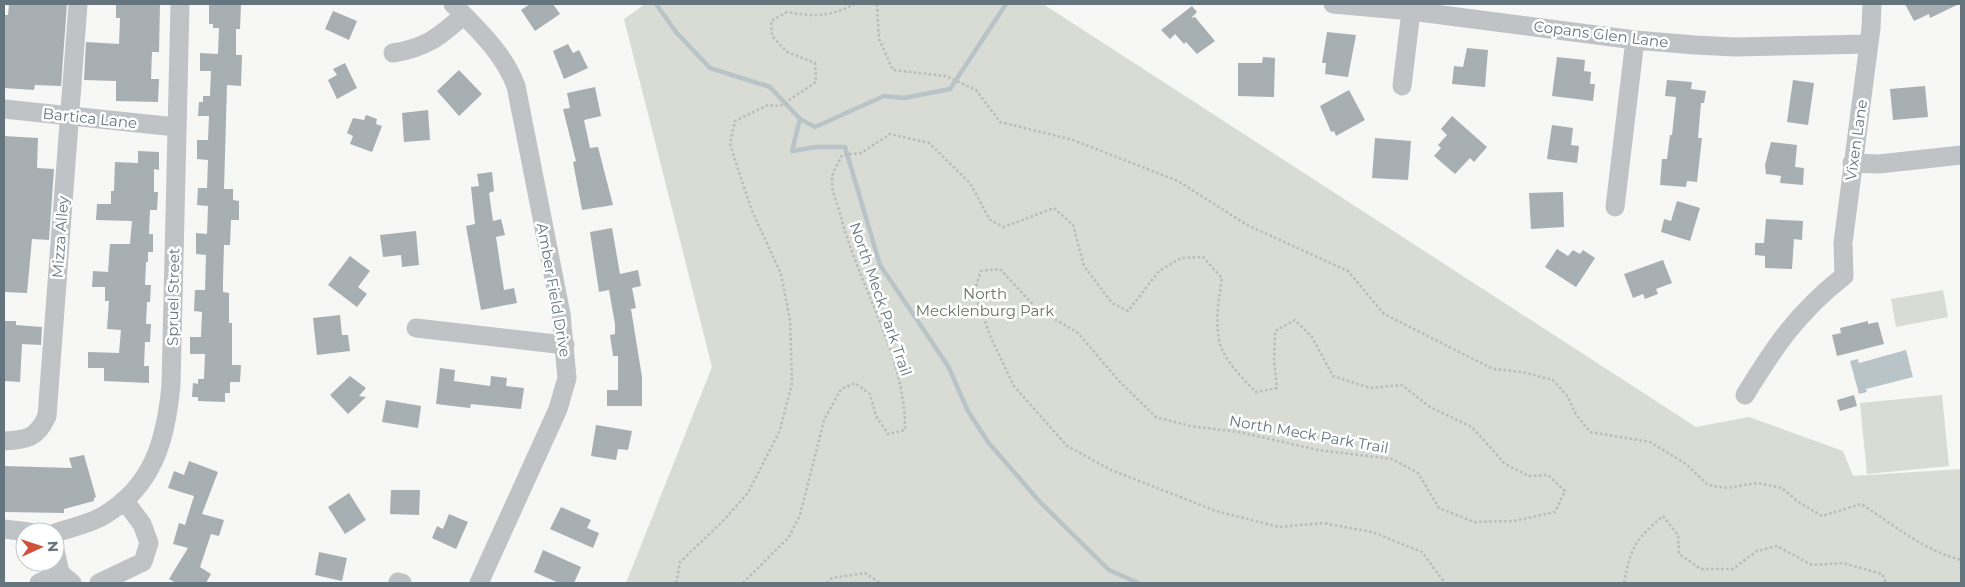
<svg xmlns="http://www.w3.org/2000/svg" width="1965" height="587" viewBox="0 0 1965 587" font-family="Montserrat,sans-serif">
	<rect width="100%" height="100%" fill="#f7f7f5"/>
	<path fill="#d8dcd4" d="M645 4H1043L1696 427 1749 417 1843 451 1853 476 1961 469V583H626L712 367 624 19Z
		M1943 290 1948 317 1896 327 1891 299Z
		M1942 395 1949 466 1867 474 1860 403Z"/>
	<path fill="#b9c4c8" d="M1906 350 1913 377 1866 389 1867 392 1859 394 1850 361 1858 359 1859 363Z"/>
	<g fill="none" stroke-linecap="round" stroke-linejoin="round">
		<path stroke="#b9c4c8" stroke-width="4.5" d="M656 4 676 32 710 68 770 87 800 119 815 127 884 96 904 98 950 89 1006 4
			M800 119 792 151 816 147H845L880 265 948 366 968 411 988 442 1040 502 1109 570 1138 583"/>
	</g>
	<path fill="#a7afb3" d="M9 4H67L61 86 35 85 34 90 4 88V15H8Z
		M116 4H160L159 52H152L151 79H159L158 102 116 101V81L84 80 86 42 119 44 120 18H116Z
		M214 4H241L240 29H236V55H242L241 86 227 85 224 189H233V200L239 201V220H231L230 245H224L223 279V292L229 293V323H232V365H241L240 382H230V393H225V402L198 401V397H192L193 383 198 384V379H204L205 354H190V337H201L202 312 194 311 195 290H205L206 255 196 254V233L207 234 208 206 197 205 198 188H207L208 160 197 159V140H208L209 116H198L199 102H203V96H210L211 71H200V53L218 54 219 28H213V24H209V5Z
		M530 4H553L560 14 535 31 521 10Z
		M1905 4H1959L1930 18 1929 14 1914 21Z
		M1192 6 1197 12 1191 18 1195 17 1215 41 1197 54 1186 42 1184 44 1175 34 1170 39 1161 30Z
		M333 11 357 21 349 40 325 29Z
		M1327 32 1356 35 1348 77 1325 74 1326 63H1322Z
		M568 44 573 53 579 50 588 68 564 79 553 51Z
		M1467 48 1488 50 1485 87 1452 84 1454 66 1463 67Z
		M1263 57 1275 58 1274 97 1238 96V63H1262Z
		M1557 57 1585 60 1584 71 1591 72 1590 84H1595L1593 101 1552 96Z
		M345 63 357 88 337 99 328 80 337 75 333 69Z
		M459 70 482 94 459 116 437 91Z
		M1667 80 1692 82 1691 89 1706 91 1704 103H1701L1698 138H1702L1697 182 1687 181 1686 187 1660 185 1662 159H1667L1670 135H1672L1676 97 1665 96Z
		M1793 80 1814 83 1808 125 1787 122Z
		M1925 86 1928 117 1893 120 1890 89Z
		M595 87 601 116 584 120 590 148 598 147 613 205 582 210 573 162 576 161 563 109 570 108 567 93Z
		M1349 90 1365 120 1336 136 1334 131 1331 132 1320 106Z
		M428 110 430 140 404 142 402 113Z
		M366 115 377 119 376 124 382 126 372 152 350 144 353 136 347 133 353 118 364 120Z
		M1452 116 1487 147 1474 162 1470 158 1455 174 1434 156 1441 148 1438 145 1447 135 1441 129Z
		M1552 125 1573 128 1571 145 1579 146 1577 163 1547 159Z
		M4 136 38 138 37 168 54 169 49 240 32 239 27 293 4 292Z
		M1375 138 1411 141 1408 180 1372 178Z
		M1771 142 1797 145 1795 167 1804 168 1803 185 1780 183 1781 176 1766 174 1765 165Z
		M138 151 159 152V170L154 169V192H158L157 210H150L149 234H153V252H148V262H146L145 285H151L150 302H147L146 324H151L150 342H145L144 366H149V383L104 381V368H88V352L119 353 121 330 107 329 109 301H105V287H92L93 271 108 272 110 244H130L132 221 96 220 97 204H111V191H114L115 162 138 163Z
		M492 172 494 191 489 193 493 221 501 219 505 235 496 237 504 290 514 288 517 303 481 310 466 226 475 224 471 187 479 186 477 174Z
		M1563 192 1564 227 1531 229 1529 193Z
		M1677 201 1700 208 1690 241 1661 232 1664 219 1671 221Z
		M1766 219 1803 221 1802 240 1794 239 1792 269 1765 268V256L1755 255V243H1764Z
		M612 228 620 274 638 270 641 286 632 288 636 308 631 309 642 377V406H607V390H618V356H613L610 335 615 334V324L609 290 599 292 590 232Z
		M416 231 419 265 402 267 401 255 383 257 380 235Z
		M1557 249 1568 256 1573 250 1580 254 1583 250 1595 258 1576 287 1545 267Z
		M350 256 370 271 358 287 367 294 357 307 328 285Z
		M1663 260 1672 283 1656 289 1658 294 1645 299 1643 294 1633 298 1624 274Z
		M340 315 342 335H348L350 351 317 355 313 318Z
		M4 321H16V325L42 327 41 345 22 344 20 382 4 381Z
		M1868 321V324L1878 322 1884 344 1837 356 1832 335 1841 333 1840 328Z
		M440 368 455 370 454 381 490 386 491 376 507 378 506 386 524 388 521 409 471 404 470 408 436 404Z
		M350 376 366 388 359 396 366 397 348 414 330 395Z
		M1854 395 1857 406 1840 411 1837 400Z
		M386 400 421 406 418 428 382 422Z
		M596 425 632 431 628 450 618 449 616 460 591 456Z
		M84 455 96 497 94 498V501L64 509V513L4 512V466L72 468 69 458Z
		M189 461 218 472 202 514 224 520 219 536 211 534 200 567 211 574 206 583H176L169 579 188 548 173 544 179 523 185 525 194 496 168 488 174 471 184 475Z
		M391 490H420L419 515 390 514Z
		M349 493 366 520 345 534 328 507Z
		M561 507 591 520 587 528 599 533 593 548 550 529Z
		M449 514 468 522 456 549 432 538 437 526 443 529Z
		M543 550 581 567 574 583H559L534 572Z
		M319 552 347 558 342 581 315 575Z"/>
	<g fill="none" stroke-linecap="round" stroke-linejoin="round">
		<path stroke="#b9bcbe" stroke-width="2.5" stroke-dasharray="2.5 2.5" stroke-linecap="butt" d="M877 4 879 39 893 70 946 76 976 90 1000 122 1073 140 1178 181 1247 225 1348 271 1384 314 1493 369 1522 372 1553 380 1568 397 1575 413 1590 432 1650 442 1686 464 1708 485 1727 488 1757 483 1782 488 1797 501 1822 516 1861 504C1894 525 1923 550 1961 560
			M676 583 680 562 721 523 748 493 780 430 792 383 790 320 781 274 752 211 740 175 730 144 735 121 768 105 780 106 816 82 815 63 787 52 772 36 771 21 787 12C815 17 829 17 855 4
			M743 583 789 537 800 515 824 420 841 389 855 383 870 394 876 416 888 434 905 430C906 357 859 287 841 217 838 206 831 190 832 180 832 172 839 162 842 155L861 153 890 134 929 143 970 183 990 220 1004 227 1054 208 1073 225 1084 266 1112 303 1128 311 1159 271 1181 258 1203 257 1222 278C1219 296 1214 329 1221 347 1227 363 1244 380 1256 392L1277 388 1274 361 1275 331 1295 320 1312 337 1333 376 1370 388 1402 385 1430 407 1472 427 1505 464 1529 476 1548 475 1565 491 1555 512 1514 521 1474 522 1439 508 1418 473 1392 459 1318 450 1239 432 1190 426 1156 417 1119 381 1078 333 1036 308 1000 269 981 271 974 292 991 338 1014 386 1067 446 1111 470 1216 511 1279 527 1323 523 1372 532 1422 552 1445 583
			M827 583 832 578 865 573 880 583
			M1624 583C1631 547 1635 540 1663 516L1678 535 1679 554 1701 569H1733L1757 551 1777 546 1812 565 1843 563 1882 574 1886 583"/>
		<path stroke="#bfc3c6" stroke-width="19" d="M453 4C478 30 503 52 516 86L561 314 567 378 558 409 479 583
			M1333 4 1411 11 1635 40 1695 45 1735 47 1869 44
			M393 53C426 48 439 37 464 15
			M1402 86 1411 11
			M4 109 176 127
			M1852 163 1879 164 1961 155
			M1615 207 1635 40
			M416 328 565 345
			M1745 395C1775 346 1798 312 1844 276L1843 243 1871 28 1872 4
			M4 441C27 440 37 438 47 416L78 4
			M4 529 29 532
			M55 533C70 528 89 524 103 516 154 486 166 439 171 385L180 4
			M55 550 60 573 72 583
			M398 582 402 583
			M39 583 60 573
			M99 583 143 562 149 543 142 524 124 500"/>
	</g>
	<g text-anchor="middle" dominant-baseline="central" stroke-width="5" stroke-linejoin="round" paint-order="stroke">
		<g font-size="15" fill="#65757d" stroke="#fff">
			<text transform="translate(1601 34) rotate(7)">Copans Glen Lane</text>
			<text transform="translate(90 118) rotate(6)">Bartica Lane</text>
			<text transform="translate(1856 140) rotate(-82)">Vixen Lane</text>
			<text transform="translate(60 237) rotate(-86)">Mizza Alley</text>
			<text transform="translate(554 290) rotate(80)">Amber Field Drive</text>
			<text transform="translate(173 297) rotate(-89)">Spruel Street</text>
			<text transform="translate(881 299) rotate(71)">North Meck Park Trail</text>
			<text transform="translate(1309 434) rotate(10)">North Meck Park Trail</text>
		</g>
		<g font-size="15" fill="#687664" stroke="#fff">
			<text x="985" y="293">North<tspan x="985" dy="17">Mecklenburg Park</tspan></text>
		</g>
	</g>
	<rect width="1965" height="587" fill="none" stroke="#65757d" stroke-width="10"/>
	<g transform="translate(40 547) rotate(87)"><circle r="24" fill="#ffffff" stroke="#c1c8cb"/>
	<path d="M0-4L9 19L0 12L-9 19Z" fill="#d1513b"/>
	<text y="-8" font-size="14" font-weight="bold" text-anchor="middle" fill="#65757d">N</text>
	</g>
</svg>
